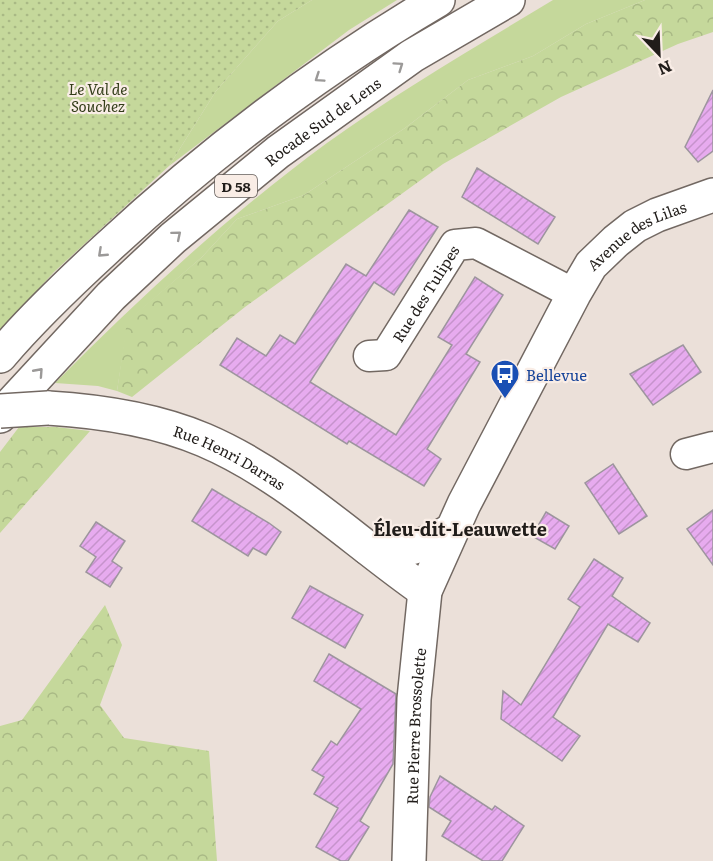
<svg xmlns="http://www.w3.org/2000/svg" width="713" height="861" viewBox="0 0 713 861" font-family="Literata,serif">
	<defs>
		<pattern id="forest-crowns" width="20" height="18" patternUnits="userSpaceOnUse" patternTransform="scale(1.5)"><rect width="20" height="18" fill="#c5d89b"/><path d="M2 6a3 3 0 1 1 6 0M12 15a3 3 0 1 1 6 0" fill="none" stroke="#a9b985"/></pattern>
		<pattern id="park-dots" width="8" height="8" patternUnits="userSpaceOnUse" patternTransform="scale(1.5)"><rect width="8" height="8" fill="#c5d89b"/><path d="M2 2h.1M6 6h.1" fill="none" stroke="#a9b985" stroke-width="1.8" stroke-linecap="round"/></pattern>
		<pattern id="building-hatch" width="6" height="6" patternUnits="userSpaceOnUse" patternTransform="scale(1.5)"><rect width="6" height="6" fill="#e7abef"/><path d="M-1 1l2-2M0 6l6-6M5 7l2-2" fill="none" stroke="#c693cc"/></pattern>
	</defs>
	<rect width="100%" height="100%" fill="#ebe0d9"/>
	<path fill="#c5d89b" d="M312 0H397L349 30 169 166 216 91 278 21Z
		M553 0H645L586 24 533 56 468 80 405 128 304 195 237 219 202 257 128 321 117 391 98 386 55 383C140 297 229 215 327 143 399 91 477 46 553 0Z"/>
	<path fill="url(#forest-crowns)" d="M645 0H713V32L678 44 561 97 443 164 245 307 132 397 117 391 127 321 202 257 237 219 304 195 405 128 468 80 533 56 586 24Z
		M19 427H56L90 431 0 533V452Z
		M105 605 122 645 100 705 124 738 209 751 217 861H0V726L22 720Z"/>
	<path fill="url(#park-dots)" d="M0 0H312L278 21 216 91 169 166 54 272 0 331Z"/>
	<path fill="url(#building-hatch)" stroke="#9d959e" stroke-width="1.5" d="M713 90V151L698 162 685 147Z
		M477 168 555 217 538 244 462 197Z
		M409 210 438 227 394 295 374 282 310 382 396 435 452 345 438 337 475 277 503 295 466 354 480 362 427 449 441 459 424 486 349 441 347 444 220 365 237 338 266 356 280 335 295 344 346 264 366 276Z
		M683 345 701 372 653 405 630 374Z
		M613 464 647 516 619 534 585 483Z
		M212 489 269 523 281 532 266 555 253 548 248 556 192 521Z
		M713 510V565L687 529Z
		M546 512 569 526 555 549 532 536Z
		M96 522 125 541 112 561 122 568 110 587 86 572 96 557 80 546Z
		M594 559 623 578 612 596 650 623 638 642 608 624 553 717 580 736 562 761 501 719 503 691 521 705 580 607 568 599Z
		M310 586 363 615 345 648 292 618Z
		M329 654 396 694 393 764 360 821 369 827 348 861H341L316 847 338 808 314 794 324 777 312 770 331 741 337 745 361 709 314 681Z
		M440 776 492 810 495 806 524 826 502 861H483L442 836 451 821 429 807 430 797Z"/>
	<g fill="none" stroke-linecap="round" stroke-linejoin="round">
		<g stroke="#726862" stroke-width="33">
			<g id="street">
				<path id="s1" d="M369 356 386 355 455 245 476 243 574 294"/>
				<path d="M686 454 713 447"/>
			</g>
		</g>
		<g stroke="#726862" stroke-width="36">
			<g id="secondary">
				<path id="s2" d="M48 408C98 411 157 420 204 440 286 475 352 540 425 591"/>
				<path d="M368 548C400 555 425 546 452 530"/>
				<path id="s3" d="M409 861 414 699 425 591 464 504 574 294 591 265 616 241 635 226 657 215 713 195"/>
			</g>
		</g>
		<g stroke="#726862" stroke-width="36">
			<g id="highway">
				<path d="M0 356C32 318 69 283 106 249 207 155 319 70 438 0"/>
				<path id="s4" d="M0 416 111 296 173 238 278 152 412 56 508 0"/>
			</g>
		</g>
		<use href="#street" stroke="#fff" stroke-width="30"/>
		<use href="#secondary" stroke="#fff" stroke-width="33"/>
		<use href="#highway" stroke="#fff" stroke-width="33"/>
		<g stroke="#726862" stroke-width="36" stroke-linecap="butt">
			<path id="secondary-bridge" d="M0 411 48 408"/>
		</g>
		<use href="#secondary-bridge" stroke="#fff" stroke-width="33"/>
	</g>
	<defs><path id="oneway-chevron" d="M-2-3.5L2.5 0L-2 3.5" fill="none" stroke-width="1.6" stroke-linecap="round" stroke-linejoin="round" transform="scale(1.5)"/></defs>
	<g stroke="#9b9998">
		<use href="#oneway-chevron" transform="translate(399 66) rotate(-35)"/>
		<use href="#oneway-chevron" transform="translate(319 78) rotate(146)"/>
		<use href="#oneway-chevron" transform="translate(177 235) rotate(-40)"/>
		<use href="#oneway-chevron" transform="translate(102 253) rotate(137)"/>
		<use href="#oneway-chevron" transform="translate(39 372) rotate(-48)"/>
	</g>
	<defs>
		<g id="bus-pin" transform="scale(1.5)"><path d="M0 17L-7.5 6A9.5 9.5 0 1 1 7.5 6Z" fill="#1a4fb4" stroke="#f9ede6"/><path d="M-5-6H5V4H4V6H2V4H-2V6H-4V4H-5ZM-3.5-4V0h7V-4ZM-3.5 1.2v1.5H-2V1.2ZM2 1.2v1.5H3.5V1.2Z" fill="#fff"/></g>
	</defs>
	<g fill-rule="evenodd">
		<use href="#bus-pin" x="505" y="374"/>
	</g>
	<g text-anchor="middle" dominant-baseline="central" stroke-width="4.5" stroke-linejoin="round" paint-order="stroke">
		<rect fill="#f9ede6" stroke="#625b57" stroke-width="1.5" x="215" y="175" width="42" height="22" rx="4.5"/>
		<g font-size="14" font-weight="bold" fill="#211d1a">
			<text x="236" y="186">D 58</text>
		</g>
		<g font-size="15" font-style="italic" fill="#333d19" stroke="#f9ede6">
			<text x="98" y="88">Le Val de<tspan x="98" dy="17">Souchez</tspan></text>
		</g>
		<g font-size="15" fill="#211d1a" stroke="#f9ede6">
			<text stroke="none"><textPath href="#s4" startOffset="438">Rocade Sud de Lens</textPath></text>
			<text stroke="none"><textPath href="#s3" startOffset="692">Avenue des Lilas</textPath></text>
			<text stroke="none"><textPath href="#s1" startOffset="90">Rue des Tulipes</textPath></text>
			<text stroke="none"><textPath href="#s2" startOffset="190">Rue Henri Darras</textPath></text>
			<text stroke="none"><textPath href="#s3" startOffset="135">Rue Pierre Brossolette</textPath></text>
		</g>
		<g font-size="15" fill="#164399" stroke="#f9ede6" text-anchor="start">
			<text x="526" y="374">Bellevue</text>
		</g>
		<g font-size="18" font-weight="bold" fill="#211d1a" stroke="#f9ede6">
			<text x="460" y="528">Éleu-dit-Leauwette</text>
		</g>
	</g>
	<g transform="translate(659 54) rotate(157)" stroke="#f9ede6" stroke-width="4.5" paint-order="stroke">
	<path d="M0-4.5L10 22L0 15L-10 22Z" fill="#211d1a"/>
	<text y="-9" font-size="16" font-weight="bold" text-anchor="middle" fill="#211d1a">N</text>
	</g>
</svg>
